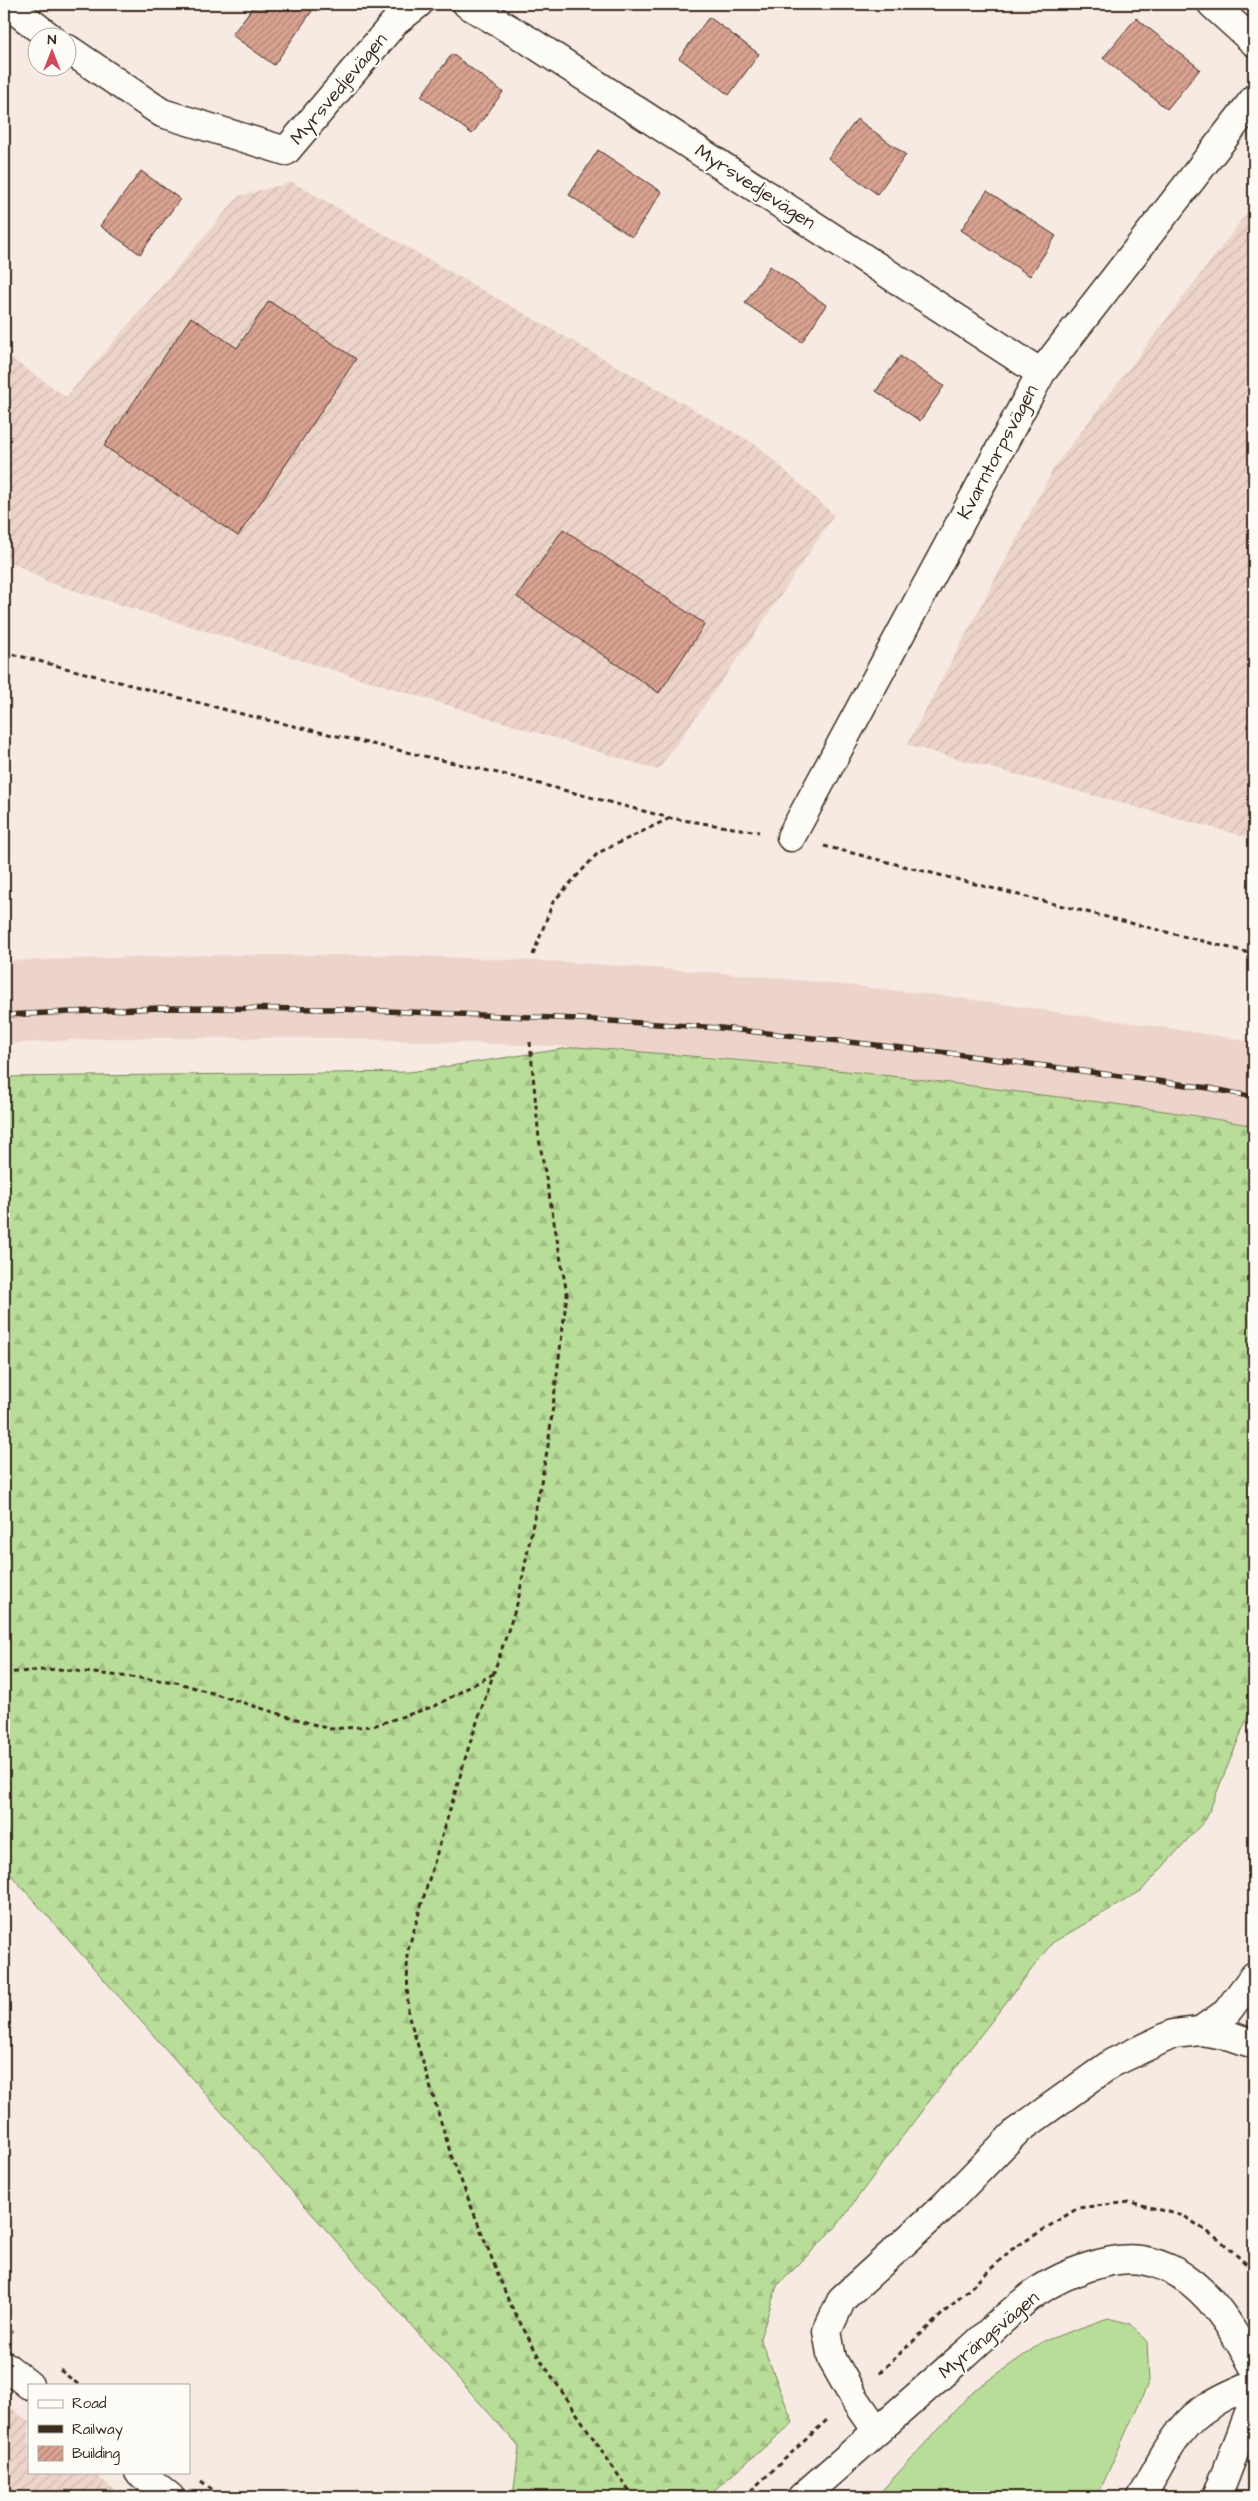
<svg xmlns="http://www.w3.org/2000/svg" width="1258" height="2501" viewBox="0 0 1258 2501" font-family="'Architects Daughter',sans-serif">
	<defs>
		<pattern id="industrial-furrows" width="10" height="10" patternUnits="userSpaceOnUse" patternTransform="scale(1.25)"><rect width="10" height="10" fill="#edd4ca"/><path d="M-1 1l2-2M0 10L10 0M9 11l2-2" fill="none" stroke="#ccb6ad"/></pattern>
		<pattern id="forest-firs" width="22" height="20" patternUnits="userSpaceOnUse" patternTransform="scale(1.25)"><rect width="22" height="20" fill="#b8dd98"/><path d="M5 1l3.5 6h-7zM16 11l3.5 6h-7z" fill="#9fbe83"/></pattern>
		<pattern id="building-hatch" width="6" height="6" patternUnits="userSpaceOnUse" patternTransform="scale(1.25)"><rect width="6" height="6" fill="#d9a291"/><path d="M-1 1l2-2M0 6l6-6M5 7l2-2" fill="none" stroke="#b18476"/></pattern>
	</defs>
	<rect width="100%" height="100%" fill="#f6eae3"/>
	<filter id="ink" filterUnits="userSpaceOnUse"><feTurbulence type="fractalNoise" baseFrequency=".02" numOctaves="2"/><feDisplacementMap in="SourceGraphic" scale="10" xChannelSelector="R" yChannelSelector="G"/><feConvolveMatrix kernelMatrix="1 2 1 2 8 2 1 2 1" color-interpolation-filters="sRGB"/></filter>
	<g filter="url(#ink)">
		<path fill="#edd4ca" d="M214 955H397L565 962 751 975 946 996 1174 1029 1254 1042V1126L1205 1116 944 1082 718 1057 576 1047 338 1038H109L4 1044V961Z"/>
		<path fill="url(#industrial-furrows)" d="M292 182 758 446 834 515 751 640 658 770 50 583 4 558V353L66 397 239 196Z
			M1254 204V839L907 745 1055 466Z
			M4 2402 29 2422V2472H92L124 2497H4Z"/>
		<path fill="#b8dd98" stroke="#7a845b" d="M1108 2318 1131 2324 1147 2342 1149 2381 1097 2497H876L973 2391 1044 2341Z"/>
		<path fill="url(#forest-firs)" stroke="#7a845b" d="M576 1047C729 1058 882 1073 1034 1094 1108 1103 1181 1112 1254 1126V1701L1206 1819 1141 1891 1052 1943 914 2121 835 2228 777 2286 760 2338 793 2423 706 2497H513L519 2447 4 1867V1077L410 1072Z"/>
		<path fill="url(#building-hatch)" stroke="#3b2a1e" d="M255 4H302L312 11 274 65 232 35Z
			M709 17 759 54 729 95 679 58Z
			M1136 18 1200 69 1167 109 1103 58Z
			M452 54 503 92 472 134 421 96Z
			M857 119 906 155 877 194 828 158Z
			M598 150 662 192 632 237 569 195Z
			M141 171 180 199 140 254 100 226Z
			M987 191 1056 236 1030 276 961 230Z
			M770 266 826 305 802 342 745 303Z
			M269 301 356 359 238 536 104 446 191 317 237 348Z
			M900 356 944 386 920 421 876 391Z
			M563 529 705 624 659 693 517 597Z"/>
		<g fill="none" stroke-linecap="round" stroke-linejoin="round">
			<g stroke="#3b2a1e" stroke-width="31">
				<path id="minor" d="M7 4 51 38
					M467 4 528 40 1041 373
					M1212 4 1254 42
					M68 49 162 113 286 151 395 22 418 4
					M791 837 1041 373 1254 99
					M1200 2031 1226 2013 1254 1976
					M4 2365 29 2385
					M877 2431 853 2396 832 2359 827 2331 842 2299 943 2207 1016 2132 1112 2063 1173 2034 1200 2031 1231 2036 1254 2044
					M139 2472 170 2497
					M802 2497C856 2450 910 2403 964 2355 986 2336 1014 2307 1038 2291 1064 2274 1110 2255 1141 2260 1199 2269 1228 2321 1254 2367
					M1142 2497C1155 2472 1173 2436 1194 2417 1211 2402 1233 2393 1254 2384
					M1217 2497 1254 2401"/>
			</g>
			<path stroke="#3b2a1e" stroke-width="3" stroke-dasharray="5 4" stroke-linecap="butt" d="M4 652 246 715 502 774 670 818 759 832
				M824 846 1254 954
				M533 955 553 902 598 853 670 818
				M530 1042 539 1139 567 1294 548 1446 518 1601 469 1746 407 1953 408 2013 451 2155 509 2302 540 2359 633 2497
				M4 1673 58 1669 176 1682 329 1729 373 1726 435 1706 493 1674
				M4 2326 12 2332
				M60 2370 79 2385
				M879 2373 1011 2250 1078 2208 1130 2202 1184 2216 1221 2241 1254 2271
				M201 2481 222 2497
				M744 2497 828 2419"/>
			<use href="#minor" stroke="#fdfcf7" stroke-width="28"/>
			<g stroke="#3b2a1e" stroke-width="5.5">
				<path id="rail" d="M4 1015 159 1008 338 1009 578 1019 721 1028 948 1053 1209 1088 1254 1097"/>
			</g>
			<use href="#rail" stroke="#fdfcf7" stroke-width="4" stroke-dasharray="11" stroke-linecap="butt"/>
		</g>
	</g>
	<g text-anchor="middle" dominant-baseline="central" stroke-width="4" stroke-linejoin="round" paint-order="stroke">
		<g font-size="19" fill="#3b2a1e" stroke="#fdfcf7">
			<text transform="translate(339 89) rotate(-50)">Myrsvedjevägen</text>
			<text transform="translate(755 187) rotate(33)">Myrsvedjevägen</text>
			<text transform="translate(998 452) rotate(-62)">Kvarntorpsvägen</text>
			<text transform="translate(989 2335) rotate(-40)">Myrängsvägen</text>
		</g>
	</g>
	<rect width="1258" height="2501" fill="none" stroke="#fdfcf7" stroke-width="20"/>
	<rect x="10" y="10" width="1238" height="2481" fill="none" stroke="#3b2a1e" stroke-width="2" filter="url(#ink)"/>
	<rect x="28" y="2384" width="162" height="90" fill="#fdfcf7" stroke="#afa8a0"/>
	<rect x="38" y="2400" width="25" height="8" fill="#fdfcf7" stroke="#afa8a0"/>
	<text x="72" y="2408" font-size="15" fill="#3b2a1e">Road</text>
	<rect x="38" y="2425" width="25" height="8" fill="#3b2a1e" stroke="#afa8a0"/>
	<text x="72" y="2434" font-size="15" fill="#3b2a1e">Railway</text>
	<rect x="38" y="2446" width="25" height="15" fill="url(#building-hatch)" stroke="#afa8a0"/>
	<text x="72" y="2458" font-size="15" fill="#3b2a1e">Building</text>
	<g transform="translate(52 52)"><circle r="24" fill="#fdfcf7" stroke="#afa8a0"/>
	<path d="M0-4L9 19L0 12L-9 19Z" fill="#d1495b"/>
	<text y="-8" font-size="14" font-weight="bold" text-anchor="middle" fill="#3b2a1e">N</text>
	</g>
</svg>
